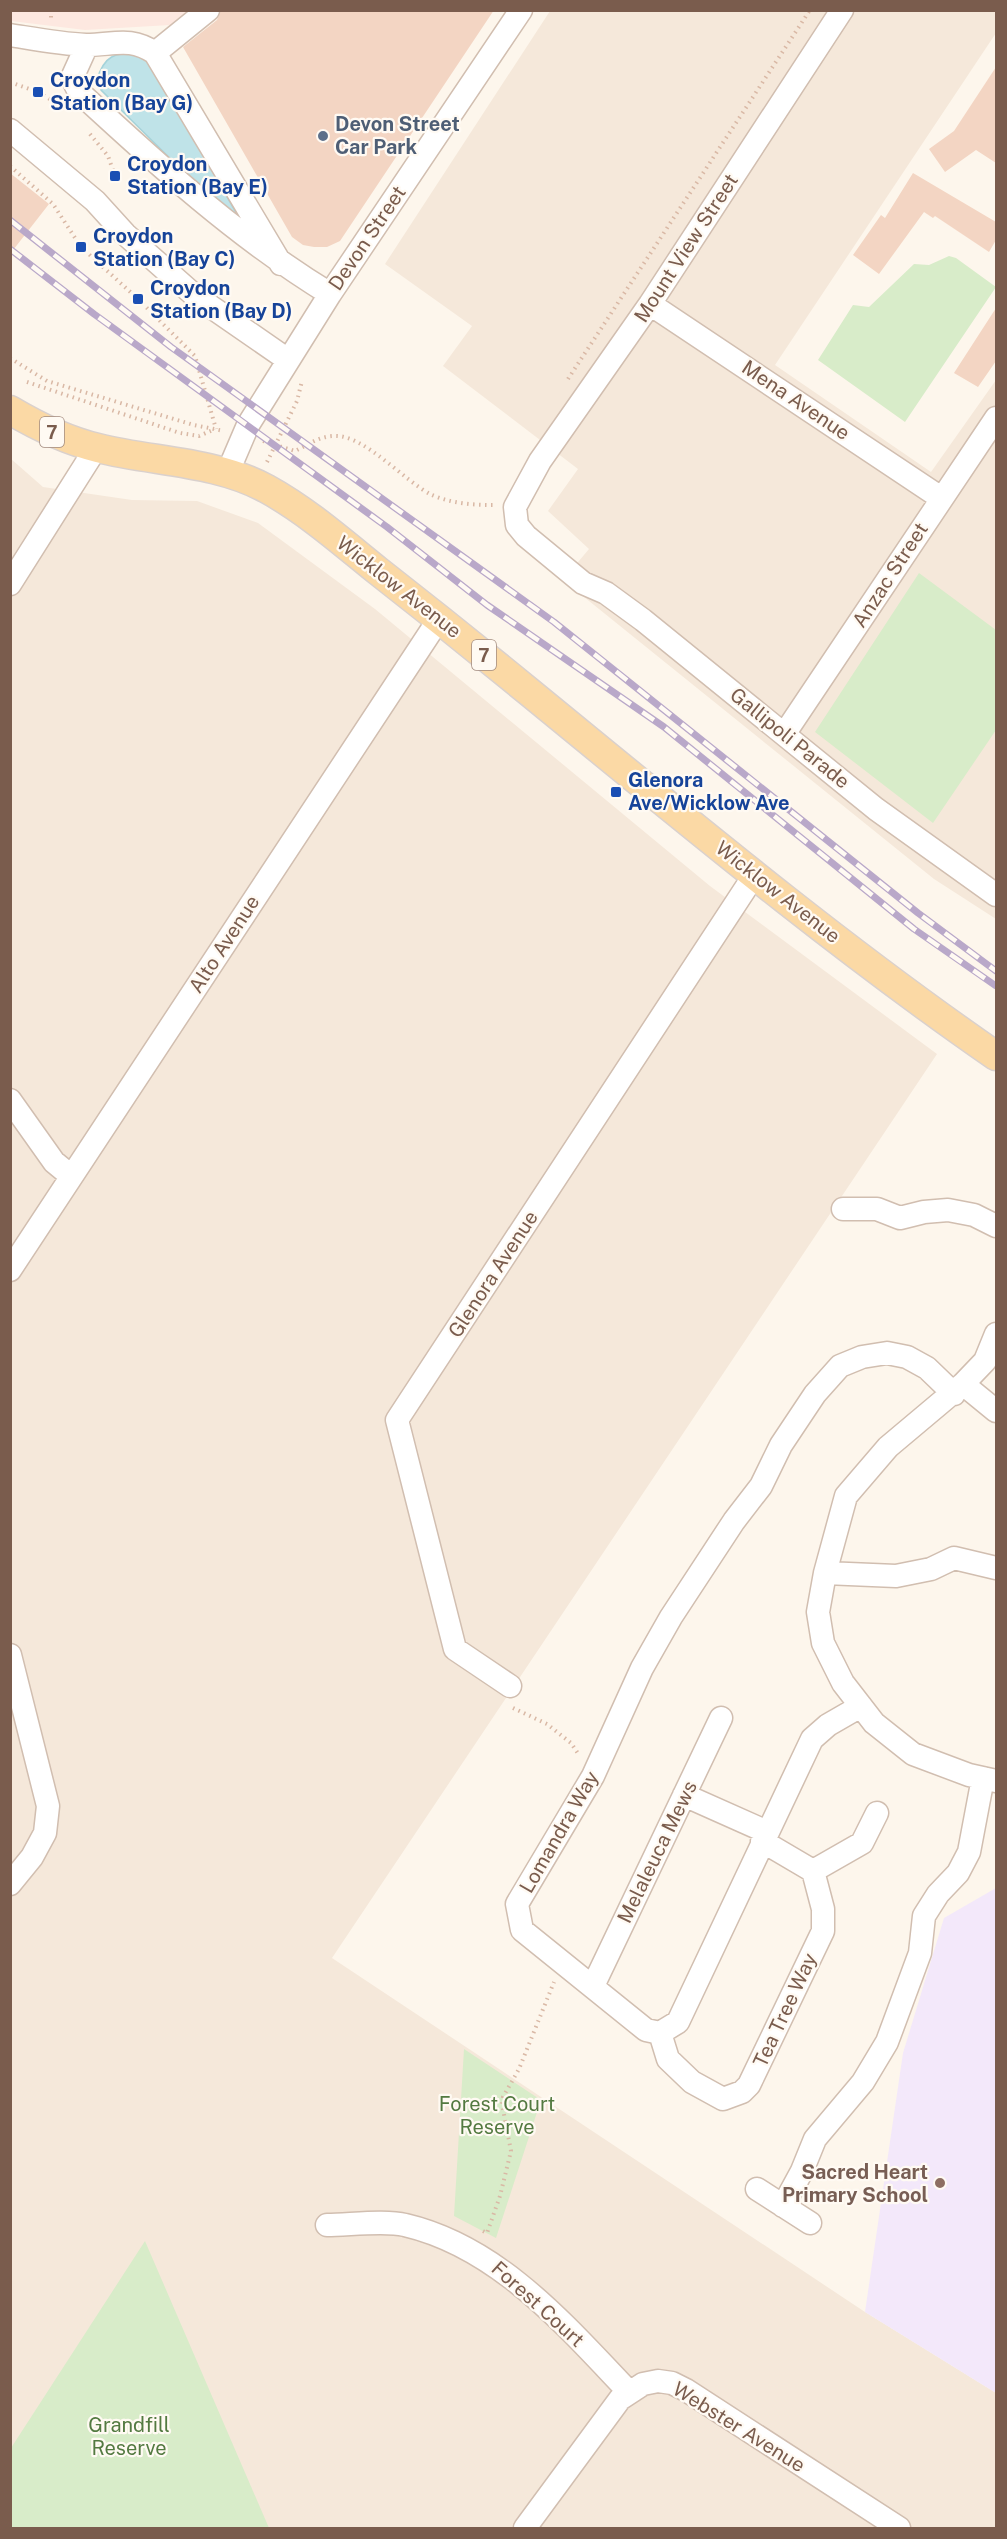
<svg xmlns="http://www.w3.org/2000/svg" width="1007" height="2539" viewBox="0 0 1007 2539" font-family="'Public Sans',sans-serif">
	<rect width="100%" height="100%" fill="#fdf6ec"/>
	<path fill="#f5e8da" d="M550 11H996V33L775 365 931 472 996 380V919L934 879 563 580 589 549 548 511 578 469 443 366 472 326 385 264Z
		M10 458 43 487 132 500 197 501 258 523 375 609 710 886 937 1054 332 1958 865 2312 996 2393V2528H11Z"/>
	<path fill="#fde8e0" d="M11 10H187V11L170 25 85 30 11 21Z"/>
	<path fill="#f3e8fa" d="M996 1888V2393L865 2312 903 2053 944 1918Z"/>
	<path fill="#d8ecc9" d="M949 256 956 258 996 287 905 422 818 360 853 305 869 307 914 264 929 265Z
		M919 573 996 630V730L933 823 815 732Z
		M464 2049 541 2100 496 2238 454 2216Z
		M145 2241 269 2528H11V2448Z"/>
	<path fill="#bfe3e8" stroke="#a5d3da" stroke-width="1.5" d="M139 52 155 69 244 227 211 199 101 90 97 80C104 55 115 53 139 52Z"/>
	<path fill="#f3d5c3" d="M221 10H494L340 241 327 247H314L303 245 292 237 183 47 217 20Z
		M996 67V163L976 150 945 172 929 149 954 131Z
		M10 173 49 204 10 254Z
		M913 173 996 222V240L989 252 935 216 933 218 924 212 879 274 853 255 881 215 885 218Z
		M996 308V361L978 387 954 373Z"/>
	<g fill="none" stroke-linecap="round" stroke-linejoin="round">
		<g stroke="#d1beb0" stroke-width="25">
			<path id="minor" d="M842 10 650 304 540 461 515 507 517 525 526 536 583 583 606 593 643 620 876 809 996 895
				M10 35C35 39 61 44 86 45 114 45 130 36 155 53L281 264
				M87 45 72 78 79 92C158 165 238 238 330 294
				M155 53 208 10
				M10 130 95 201 125 234 194 295 288 360
				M650 304 941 498
				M227 474 248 425 330 294 521 10
				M10 584 96 448
				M785 733 996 418
				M10 1100 54 1162 71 1176
				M843 1209H877L900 1218 924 1212 948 1210 974 1215 996 1226
				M10 1270 439 619
				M996 1334 985 1361 963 1384 888 1447 846 1496 825 1573 818 1612 823 1643 843 1683 874 1723 913 1754 969 1775 996 1781
				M963 1384 996 1411
				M825 1573 896 1576 931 1569 954 1558 996 1568
				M10 1655 48 1806 45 1833 32 1857 10 1884
				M510 1686 455 1649 397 1420 755 874
				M861 1706 828 1725 812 1739 678 2022 660 2033 646 2030 522 1930 517 1904 593 1776 642 1668 671 1617 734 1521 761 1486 781 1445 815 1394 840 1366 862 1357 887 1353 907 1357 927 1368 954 1394
				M684 1795 767 1832
				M813 1871 862 1843 877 1813
				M593 1986 721 1718
				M660 2033 668 2059 692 2082 723 2099 742 2092 749 2085 823 1931V1909L813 1871 762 1841
				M757 2189 810 2223
				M783 2206 802 2171 815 2139 863 2082 887 2042 920 1953 924 1916 938 1894 958 1873 969 1852 983 1778
				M327 2225C348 2225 386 2220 405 2225 499 2247 565 2325 629 2392
				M525 2528 620 2399 643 2384 658 2381 672 2383 686 2390 899 2528"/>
		</g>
		<g stroke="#dad1cd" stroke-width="31">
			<path id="major" d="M10 410C37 426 68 441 98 448 153 462 216 461 267 489 307 511 342 542 378 571 428 610 478 650 528 691 681 816 834 944 996 1056"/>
		</g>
		<path stroke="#d9b8a5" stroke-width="4" stroke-dasharray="1.5 4.5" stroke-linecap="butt" d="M51 10V22
			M10 82 38 92 61 106
			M90 134 108 156 115 176
			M10 166 53 204 81 247 138 299 195 356 216 429
			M10 358 47 381 194 425 224 431
			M568 379 810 10
			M27 382 180 433 199 436 215 429
			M263 441 295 451C307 445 320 436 334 436 364 434 405 482 432 495 453 504 474 505 496 505
			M267 462 297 401 302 381
			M513 1708 547 1724 571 1743 579 1755
			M483 2231 487 2233 500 2196 511 2151 502 2104 503 2097 519 2069 554 1982"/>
		<use href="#minor" stroke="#fff" stroke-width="22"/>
		<use href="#major" stroke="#fbd9a5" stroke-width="28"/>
		<g stroke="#b9a8c9" stroke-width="7">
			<path id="rail" d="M10 220 171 347 554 622 918 913 996 971
				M10 249 94 314 387 527 487 605 664 727 914 929 996 986"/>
		</g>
		<use href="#rail" stroke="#fffaf3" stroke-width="4.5" stroke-dasharray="14" stroke-linecap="butt"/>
	</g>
	<g fill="#1a4fb4" stroke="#fffaf3" stroke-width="2">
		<rect x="32" y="86" width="12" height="12" rx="3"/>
		<rect x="109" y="170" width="12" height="12" rx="3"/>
		<rect x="75" y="241" width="12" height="12" rx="3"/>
		<rect x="132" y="293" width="12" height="12" rx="3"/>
		<rect x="610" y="786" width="12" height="12" rx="3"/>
	</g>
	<circle fill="#5c6f8a" stroke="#fffaf3" stroke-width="2" cx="323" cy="136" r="6"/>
	<circle fill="#8d6e63" stroke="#fffaf3" stroke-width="2" cx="940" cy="2183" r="6"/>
	<g text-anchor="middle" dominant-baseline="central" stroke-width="4.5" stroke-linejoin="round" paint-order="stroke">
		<g fill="#fffaf3" stroke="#a28b7f" stroke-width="1.5">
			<rect x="40" y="417" width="24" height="30" rx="4.5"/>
			<rect x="472" y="640" width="24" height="30" rx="4.5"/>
		</g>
		<g font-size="18" font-weight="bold" fill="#7a5c4d">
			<text x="52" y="432">7</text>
			<text x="484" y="655">7</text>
		</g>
		<g font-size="20" font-weight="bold" fill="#164399" stroke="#fffaf3" text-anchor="start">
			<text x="50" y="80">Croydon<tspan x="50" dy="23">Station (Bay G)</tspan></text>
			<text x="127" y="164">Croydon<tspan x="127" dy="23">Station (Bay E)</tspan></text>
			<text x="93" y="236">Croydon<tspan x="93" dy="23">Station (Bay C)</tspan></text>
			<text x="150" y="288">Croydon<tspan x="150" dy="23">Station (Bay D)</tspan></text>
			<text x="628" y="780">Glenora<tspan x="628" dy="23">Ave/Wicklow Ave</tspan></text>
		</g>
		<g font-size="20" font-weight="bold" fill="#4e5e75" stroke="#fffaf3" text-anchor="start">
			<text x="335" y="124">Devon Street<tspan x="335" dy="23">Car Park</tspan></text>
		</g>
		<g font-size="20" fill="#7a5c4d" stroke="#fffaf3">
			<text transform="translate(367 238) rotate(-56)">Devon Street</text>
			<text transform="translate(686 248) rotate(-57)">Mount View Street</text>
			<text transform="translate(796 400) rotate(34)">Mena Avenue</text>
			<text transform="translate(890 575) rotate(-57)">Anzac Street</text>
			<text transform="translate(399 587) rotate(38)">Wicklow Avenue</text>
			<text transform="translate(790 738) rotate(39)">Gallipoli Parade</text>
			<text transform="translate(778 892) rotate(38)">Wicklow Avenue</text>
			<text transform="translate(224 944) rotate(-57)">Alto Avenue</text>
			<text transform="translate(493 1274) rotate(-57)">Glenora Avenue</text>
			<text transform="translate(559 1832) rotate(-60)">Lomandra Way</text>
			<text transform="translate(657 1852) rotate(-64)">Melaleuca Mews</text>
			<text transform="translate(785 2010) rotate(-65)">Tea Tree Way</text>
			<text transform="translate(538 2304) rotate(42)">Forest Court</text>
			<text transform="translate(739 2427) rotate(32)">Webster Avenue</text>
		</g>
		<g font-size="20" fill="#537a41" stroke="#fffaf3">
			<text x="497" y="2104">Forest Court<tspan x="497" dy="23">Reserve</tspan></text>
			<text x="129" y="2425">Grandfill<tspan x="129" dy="23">Reserve</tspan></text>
		</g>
		<g font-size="20" font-weight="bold" fill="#785e54" stroke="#fffaf3" text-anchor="end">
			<text x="928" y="2172">Sacred Heart<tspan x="928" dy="23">Primary School</tspan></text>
		</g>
	</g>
	<rect width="1007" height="2539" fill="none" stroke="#7a5c4d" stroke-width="24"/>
</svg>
